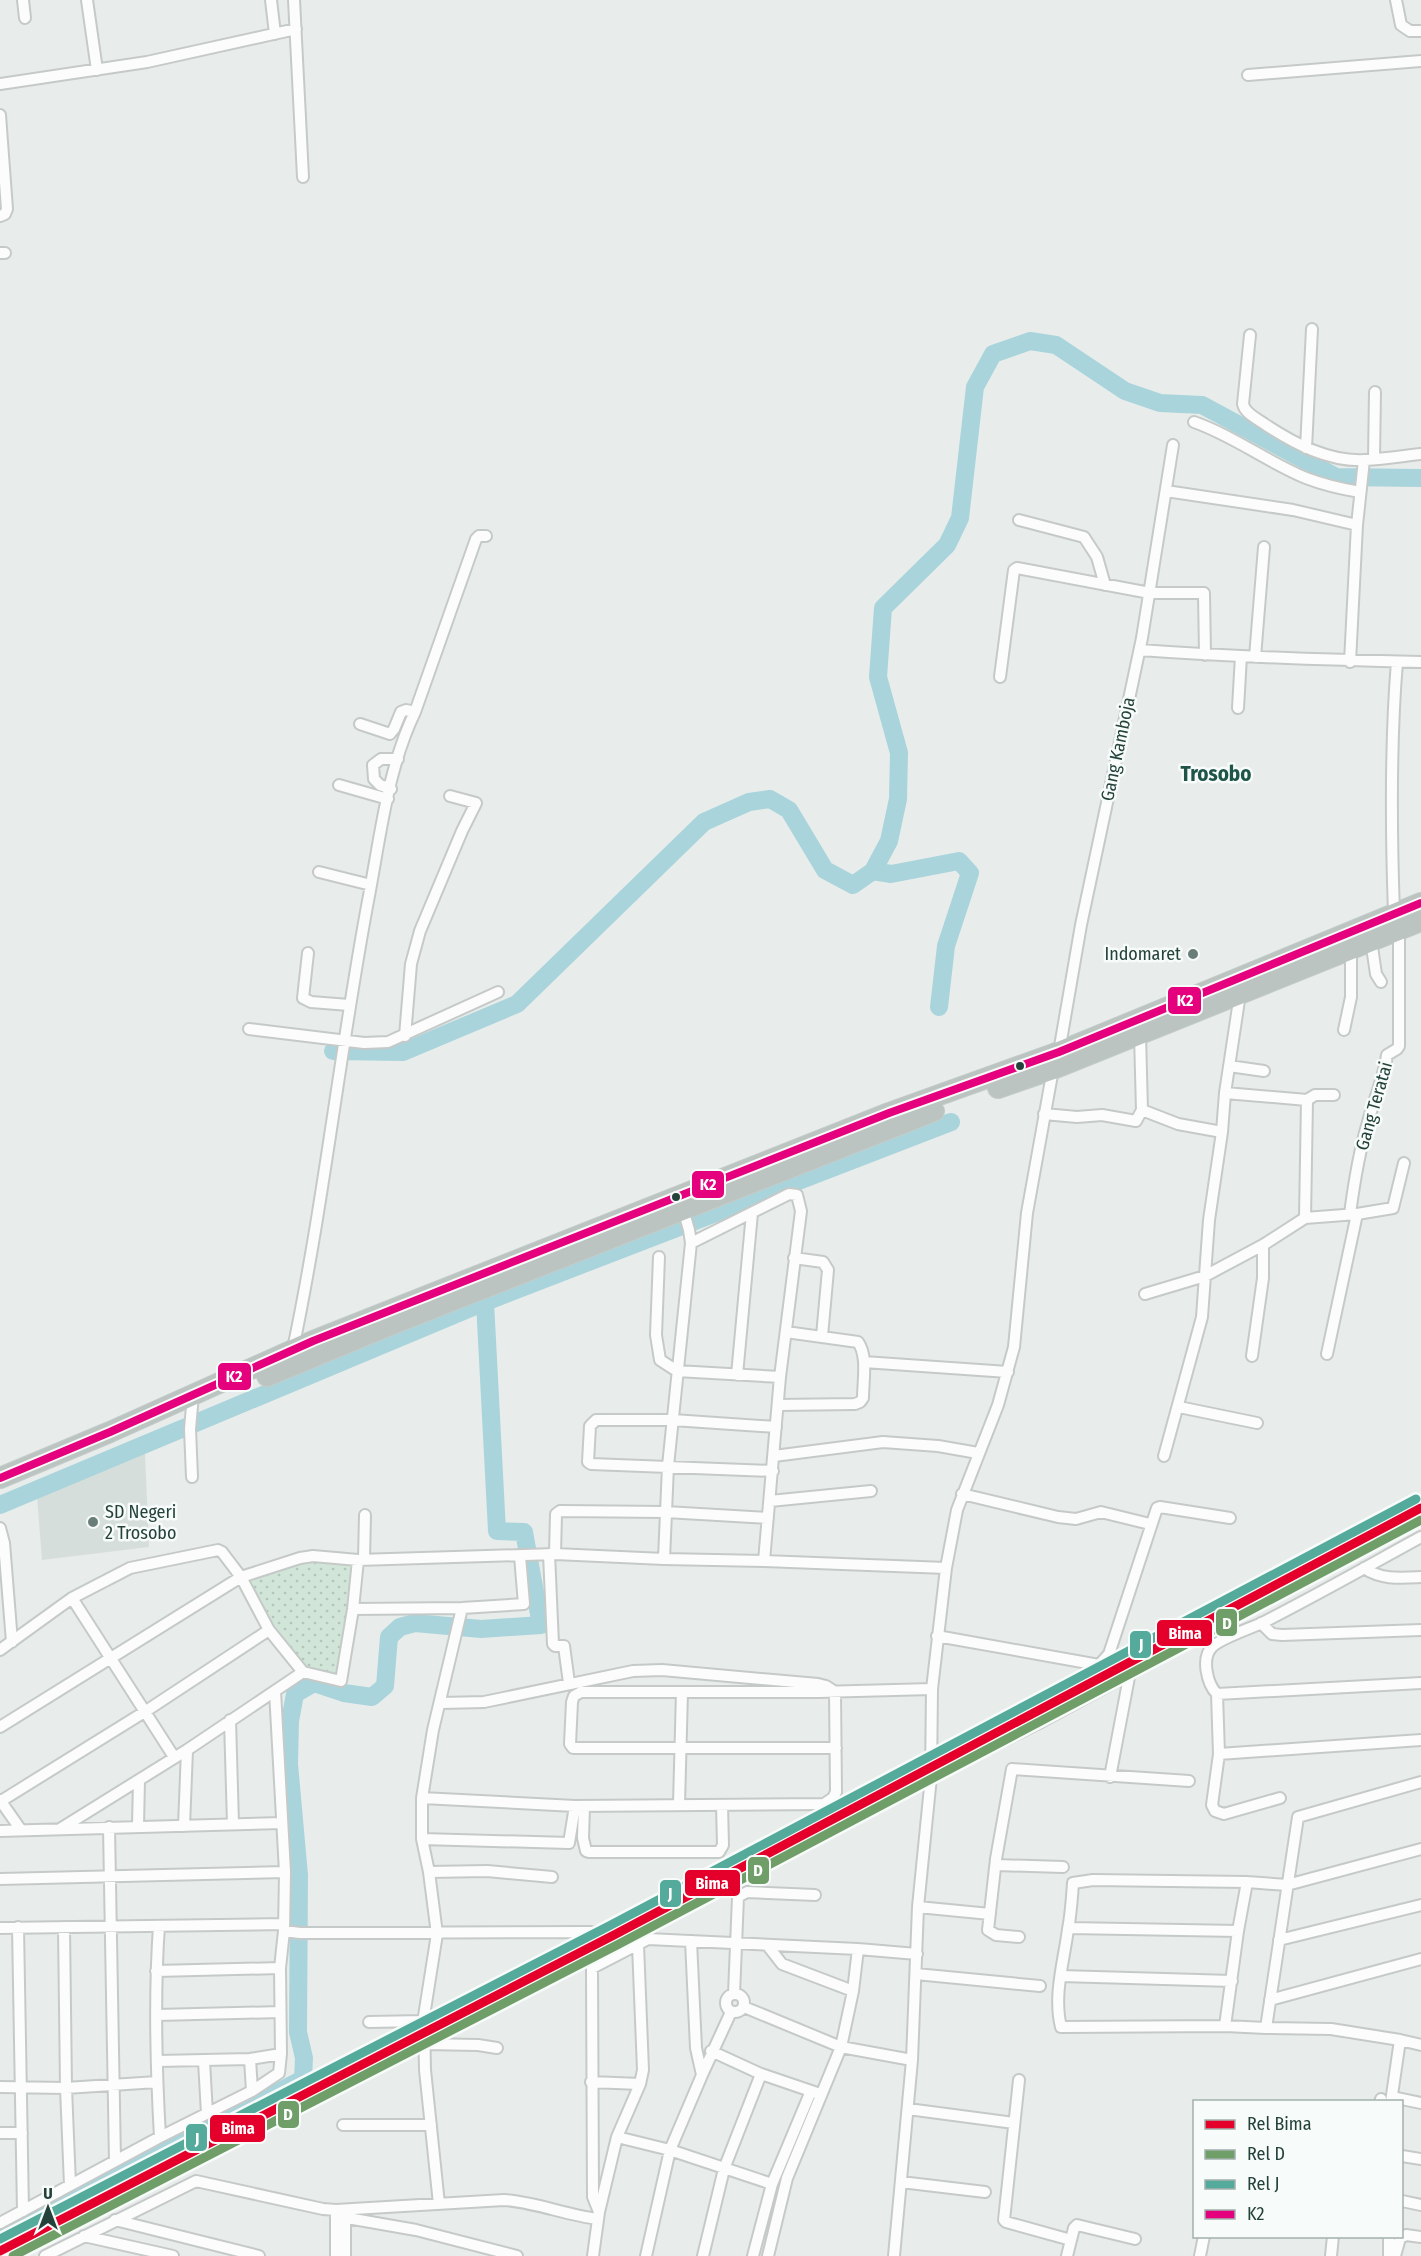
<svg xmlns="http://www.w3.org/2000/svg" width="1421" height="2256" viewBox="0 0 1421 2256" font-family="'Fira Sans Condensed',sans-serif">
	<defs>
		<pattern id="park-dots" width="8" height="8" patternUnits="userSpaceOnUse" patternTransform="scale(1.5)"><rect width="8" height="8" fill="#d1e6d8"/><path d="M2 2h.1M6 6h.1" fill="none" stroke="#b3c6ba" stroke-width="1.8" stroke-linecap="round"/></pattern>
	</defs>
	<rect width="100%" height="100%" fill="#e8edeb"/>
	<path fill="#d6dedb" d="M145 1453 149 1547 42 1560 37 1497Z"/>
	<path fill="url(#park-dots)" d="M312 1558 356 1561 340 1680 303 1670 272 1627 244 1578Z"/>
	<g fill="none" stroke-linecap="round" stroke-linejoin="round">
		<path stroke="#a9d4db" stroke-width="18" d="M873 871 891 874 959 861 970 873 946 946 939 1007
			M333 1051 403 1052 517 1004 704 822 749 802 770 799 789 810 825 870 853 885 873 871 889 841 898 799 899 753 878 677 883 608 947 545 960 518 975 387 993 354 1030 341 1056 345 1125 391 1160 403 1202 405 1336 477 1421 478
			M0 1505 485 1302 951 1122
			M0 2238 303 2079 304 2058 298 2032 299 1875 289 1764 290 1721 295 1694 314 1683 344 1693 372 1697 385 1686 389 1637 400 1627 415 1623 481 1629 541 1625 524 1532 497 1531 485 1302"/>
		<g stroke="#c5cac8" stroke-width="14">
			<path id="street" d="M23 0 25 18
				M87 0 97 70
				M271 0 275 34
				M294 0 303 177
				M1396 0 1401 25 1410 31H1421
				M1248 75 1421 61
				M0 84 147 62 296 29
				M0 115 7 209 5 214 0 216
				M0 253H5
				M1250 335 1243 404C1245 414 1258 419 1266 425 1295 444 1329 462 1365 460 1384 459 1403 456 1421 454
				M1194 422C1234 436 1267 462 1306 478 1324 485 1342 489 1360 492
				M1306 448 1312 329
				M1374 459 1375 392
				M1166 491 1293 510 1357 525
				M1019 520 1084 537 1097 557 1105 585
				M1140 650C1234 657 1327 660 1421 662
				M1255 657 1264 547
				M1350 662 1357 525 1364 460
				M1000 677 1014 570 1017 568 1150 593H1204L1205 655
				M1238 708 1241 656
				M360 724 390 734 394 729 401 712 406 710 415 712
				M339 785 388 799
				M391 789 380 785 374 779 373 765 381 759H398
				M319 872 371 885
				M1394 913C1391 829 1390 745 1397 662
				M1371 940 1376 974 1381 982
				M308 953 303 998 311 1002 349 1005
				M249 1029 364 1043 388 1042 498 992
				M1344 1030 1351 997V950
				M1140 1035 1142 1110 1178 1124 1222 1132
				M405 1036 411 964 420 931 462 831 476 803 450 796
				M1059 1052 1081 925 1142 638 1173 445
				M1229 1066 1264 1071
				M1225 1093 1307 1100 1305 1218 1357 1214 1327 1354
				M1307 1100 1315 1095H1334
				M1044 1114 1077 1117 1102 1115 1136 1121 1142 1110
				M1350 1214C1354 1183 1359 1152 1368 1122 1374 1099 1384 1078 1387 1055L1397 1049 1399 1046V930
				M1357 1214 1393 1208 1404 1163
				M659 1257 656 1335 660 1360 677 1371 780 1377
				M794 1258 823 1262 828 1270 822 1336
				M1145 1294 1205 1276 1263 1245 1305 1218
				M293 1349C324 1201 340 1050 368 901 380 839 387 770 415 712L476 539 479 536H486
				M1252 1356 1263 1278V1245
				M864 1362 1008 1372
				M737 1375 752 1213
				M778 1405 855 1404 860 1402 863 1398C863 1381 868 1356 858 1342L786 1332
				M1179 1407 1257 1423
				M774 1456 883 1442 938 1446 978 1453
				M1164 1456 1202 1317 1209 1220 1222 1132 1225 1093 1240 994
				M773 1471 591 1464 588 1462 590 1426 596 1420H673L776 1427
				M192 1477 190 1429 193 1395
				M962 1494 1058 1517 1076 1519 1101 1512 1150 1524
				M770 1501 871 1491
				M0 1528 4 1543 12 1642
				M1421 1537C1368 1566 1315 1596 1262 1623 1251 1628 1219 1639 1212 1647 1201 1658 1207 1684 1217 1694L1421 1683
				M549 1554 553 1644 555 1646H564L569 1683
				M555 1554 556 1514 560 1511 666 1512 768 1518
				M364 1559 365 1515
				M664 1559 764 1561 780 1377 801 1211 797 1195 789 1194 691 1243
				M764 1561 946 1568
				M1364 1568C1381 1580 1401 1578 1421 1577
				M72 1598 174 1757
				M353 1609 462 1608 524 1604 520 1556
				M1261 1623 1272 1634 1282 1635 1421 1630
				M937 1636 1099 1665 1109 1654 1157 1508 1160 1507 1230 1518
				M0 1650 72 1598 130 1568 218 1550 222 1552 241 1577 269 1630 303 1672 341 1681 353 1609 358 1560
				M1217 1694 1219 1754 1212 1805 1215 1811 1224 1814 1280 1798
				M441 1703 484 1702 633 1671 662 1670 818 1684 826 1686 832 1690
				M230 1720 233 1824
				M0 1727 241 1577 300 1558 313 1556 358 1560 555 1554 664 1559 668 1466 691 1243 689 1230 683 1209
				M836 1748H573L570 1744 572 1702 574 1696 581 1692H819L932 1689
				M1219 1754 1421 1740
				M931 1777 1037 1724 1163 1656
				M1110 1777 1130 1672
				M422 1798 575 1806 824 1804 833 1798 836 1792 835 1692
				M0 1800 21 1830
				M1 1801 146 1711 269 1630
				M679 1804 682 1692
				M584 1806 583 1838 586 1851 589 1852H719L723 1845 722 1805
				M138 1826 139 1780
				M184 1826 187 1750
				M109 1827 115 2161
				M60 1829 187 1750 303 1672
				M0 1831 282 1823
				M422 1839 569 1843 575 1806
				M996 1865 1063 1867
				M429 1872 487 1871 552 1877
				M0 1879 285 1872
				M918 1907 990 1914
				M159 1926C154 1996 156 2067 160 2137
				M18 1927 23 2211
				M64 1927 66 2088 70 2185
				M0 1928 284 1924
				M1069 1928 1238 1931
				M284 1931 300 1933 590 1932 648 1939
				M1019 1937 996 1935 988 1930 996 1859 1012 1769 1189 1781
				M1279 1940 1421 1905
				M768 1946 782 1964 853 1991
				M156 1971 280 1968
				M916 1974 1040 1986
				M1061 1976 1232 1981
				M726 2003a9 9 0 1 1 18 0a9 9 0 1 1-18 0Z
				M734 1994 738 1897 747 1892 815 1895
				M1270 2000 1421 1959
				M744 2007 841 2047 912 2060
				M157 2015 280 2012
				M369 2022 424 2021
				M1225 2026 1238 1931 1247 1882
				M1266 2028 1225 2026 1061 2027C1053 1995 1064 1961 1068 1929 1071 1914 1072 1898 1073 1883L1093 1880 1247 1882 1287 1885 1421 1849
				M1400 2040 1331 2029 1266 2028 1298 1817 1421 1782
				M424 2044 478 2045 497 2048
				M711 2051 761 2074 817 2093
				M250 2059 252 2091
				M158 2061 250 2059 281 2054
				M204 2061 207 2114
				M702 2075 731 2012
				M1019 2080 1004 2220 1006 2222 1071 2240
				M591 2082 640 2084
				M0 2087 66 2088 157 2082
				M1392 2097 1421 2103
				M1380 2102 1381 2099
				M1391 2102 1400 2040 1421 2045
				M908 2109 1014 2123
				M343 2125H431
				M0 2133H22
				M617 2137 670 2150 772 2184
				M1402 2156 1421 2159
				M901 2182 985 2192
				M1402 2201 1421 2205
				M439 2204 425 2070 424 2016 437 1934 429 1872 422 1839V1798L433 1730 462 1608
				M599 2212 593 2197 592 1968 648 1939 858 1949 917 1954
				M336 2216 416 2230 517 2256
				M115 2220 259 2256
				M0 2223 160 2137 252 2091 279 2073 281 2054 280 1968 284 1931 285 1872 275 1691
				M84 2236 173 2256
				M45 2256 196 2181 323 2209 336 2210 504 2200C535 2202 566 2215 598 2219
				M336 2256V2211
				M345 2256V2210
				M593 2256 599 2212 617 2137 640 2084 643 2070 638 1945
				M646 2256 670 2150 702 2075 696 2048 691 1941
				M703 2256 724 2169 761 2074
				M753 2256 772 2184 811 2091
				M768 2256 787 2178 841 2047 853 1991 858 1949
				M894 2256 912 2060 918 1907 931 1777 932 1689 946 1568 957 1510 998 1405 1014 1347 1027 1213 1053 1069
				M1067 2256 1074 2228 1077 2225 1135 2239
				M1200 2256 1204 2236
				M1331 2256 1333 2236
				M1389 2256V2236
				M1395 2256 1400 2238 1406 2235 1421 2237"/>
		</g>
		<g stroke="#c3ccc9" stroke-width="22">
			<path id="highway" d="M998 1088 1053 1069 1421 921
				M267 1376 390 1325 934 1111
				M0 1478 110 1432 313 1341 889 1113 1059 1052 1421 903"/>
		</g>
		<use href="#street" stroke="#fcfcfc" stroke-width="10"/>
		<use href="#highway" stroke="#bcc4c2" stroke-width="20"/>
		<g stroke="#f7fbf9" stroke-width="12">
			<path id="bus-1" d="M0 1478 110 1432 313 1341 889 1113 1059 1052 1421 903"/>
		</g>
		<use href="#bus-1" stroke="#e5007d" stroke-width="8"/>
		<g stroke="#f7fbf9" stroke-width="14">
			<path id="rail-1" d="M0 2251 614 1935 1421 1508"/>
		</g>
		<g stroke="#f7fbf9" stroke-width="14">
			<path id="rail-2" d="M13 2256 619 1944 1421 1520"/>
		</g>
		<g stroke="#f7fbf9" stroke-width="14">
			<path id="rail-3" d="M0 2239 609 1926 1416 1499"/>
		</g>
		<use href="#rail-1" stroke="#e4002b" stroke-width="9"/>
		<use href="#rail-2" stroke="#6f9e68" stroke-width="9"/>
		<use href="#rail-3" stroke="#54aa9b" stroke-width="9"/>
	</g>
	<g fill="#697e78" stroke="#f7fbf9" stroke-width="2">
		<circle cx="1193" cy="954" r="6"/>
		<circle cx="93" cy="1522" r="6"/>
	</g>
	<g fill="#24423a" stroke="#f7fbf9" stroke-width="2">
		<circle cx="1020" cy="1066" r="5"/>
		<circle cx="676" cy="1197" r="5"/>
	</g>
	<g text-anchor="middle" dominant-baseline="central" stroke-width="5" stroke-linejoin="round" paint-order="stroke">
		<g font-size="18" fill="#24423a" stroke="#f7fbf9">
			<text transform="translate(1118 749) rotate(-78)">Gang Kamboja</text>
			<text transform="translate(1374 1106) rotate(-74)">Gang Teratai</text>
		</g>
		<g font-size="18" fill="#24423a" stroke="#f7fbf9" text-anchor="end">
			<text x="1181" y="954">Indomaret</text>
			<text x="105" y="1512" text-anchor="start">SD Negeri<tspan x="105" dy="21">2 Trosobo</tspan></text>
		</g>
		<g font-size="21" font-weight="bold" fill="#1f5548" stroke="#f7fbf9">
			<text x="1216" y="774">Trosobo</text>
		</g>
	</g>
	<g stroke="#f7fbf9" stroke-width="2">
		<rect x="1167" y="986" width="35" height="29" rx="6" fill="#e5007d"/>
		<rect x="691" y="1170" width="34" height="29" rx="6" fill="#e5007d"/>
		<rect x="217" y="1362" width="35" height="29" rx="6" fill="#e5007d"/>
		<rect x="1215" y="1608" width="23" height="29" rx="6" fill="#6f9e68"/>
		<rect x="1156" y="1619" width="57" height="28" rx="6" fill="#e4002b"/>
		<rect x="1129" y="1630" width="23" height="29" rx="6" fill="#54aa9b"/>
		<rect x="747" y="1856" width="23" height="29" rx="6" fill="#6f9e68"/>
		<rect x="684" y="1869" width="57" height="28" rx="6" fill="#e4002b"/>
		<rect x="659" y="1879" width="23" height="29" rx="6" fill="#54aa9b"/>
		<rect x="277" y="2100" width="23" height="29" rx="6" fill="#6f9e68"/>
		<rect x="209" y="2114" width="57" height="29" rx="6" fill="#e4002b"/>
		<rect x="185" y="2123" width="23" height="29" rx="6" fill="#54aa9b"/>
	</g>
	<g font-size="16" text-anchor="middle" font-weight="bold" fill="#fff">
		<text x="1185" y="1006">K2</text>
		<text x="708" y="1190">K2</text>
		<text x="234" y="1382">K2</text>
		<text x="1227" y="1629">D</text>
		<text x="1185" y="1639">Bima</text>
		<text x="1141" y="1650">J</text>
		<text x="758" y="1876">D</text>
		<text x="712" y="1889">Bima</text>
		<text x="670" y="1899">J</text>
		<text x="288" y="2120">D</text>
		<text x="238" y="2134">Bima</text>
		<text x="197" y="2144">J</text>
	</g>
	<rect x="1193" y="2100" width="210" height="138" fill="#f7fbf9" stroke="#a3b1ad" stroke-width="1.5"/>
	<rect x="1205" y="2120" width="30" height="9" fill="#e4002b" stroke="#a3b1ad" stroke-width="1.5"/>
	<text x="1247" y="2130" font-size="18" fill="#24423a">Rel Bima</text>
	<rect x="1205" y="2150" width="30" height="9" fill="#6f9e68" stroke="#a3b1ad" stroke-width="1.5"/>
	<text x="1247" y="2160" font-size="18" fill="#24423a">Rel D</text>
	<rect x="1205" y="2180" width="30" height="9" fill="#54aa9b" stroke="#a3b1ad" stroke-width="1.5"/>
	<text x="1247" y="2190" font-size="18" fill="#24423a">Rel J</text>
	<rect x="1205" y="2210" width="30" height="9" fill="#e5007d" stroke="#a3b1ad" stroke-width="1.5"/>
	<text x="1247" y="2220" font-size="18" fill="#24423a">K2</text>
	<g transform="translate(48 2208)" stroke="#f7fbf9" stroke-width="4.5" paint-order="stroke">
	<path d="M0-4.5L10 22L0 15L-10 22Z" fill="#24423a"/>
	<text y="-9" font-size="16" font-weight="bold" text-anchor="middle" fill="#24423a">U</text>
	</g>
</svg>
